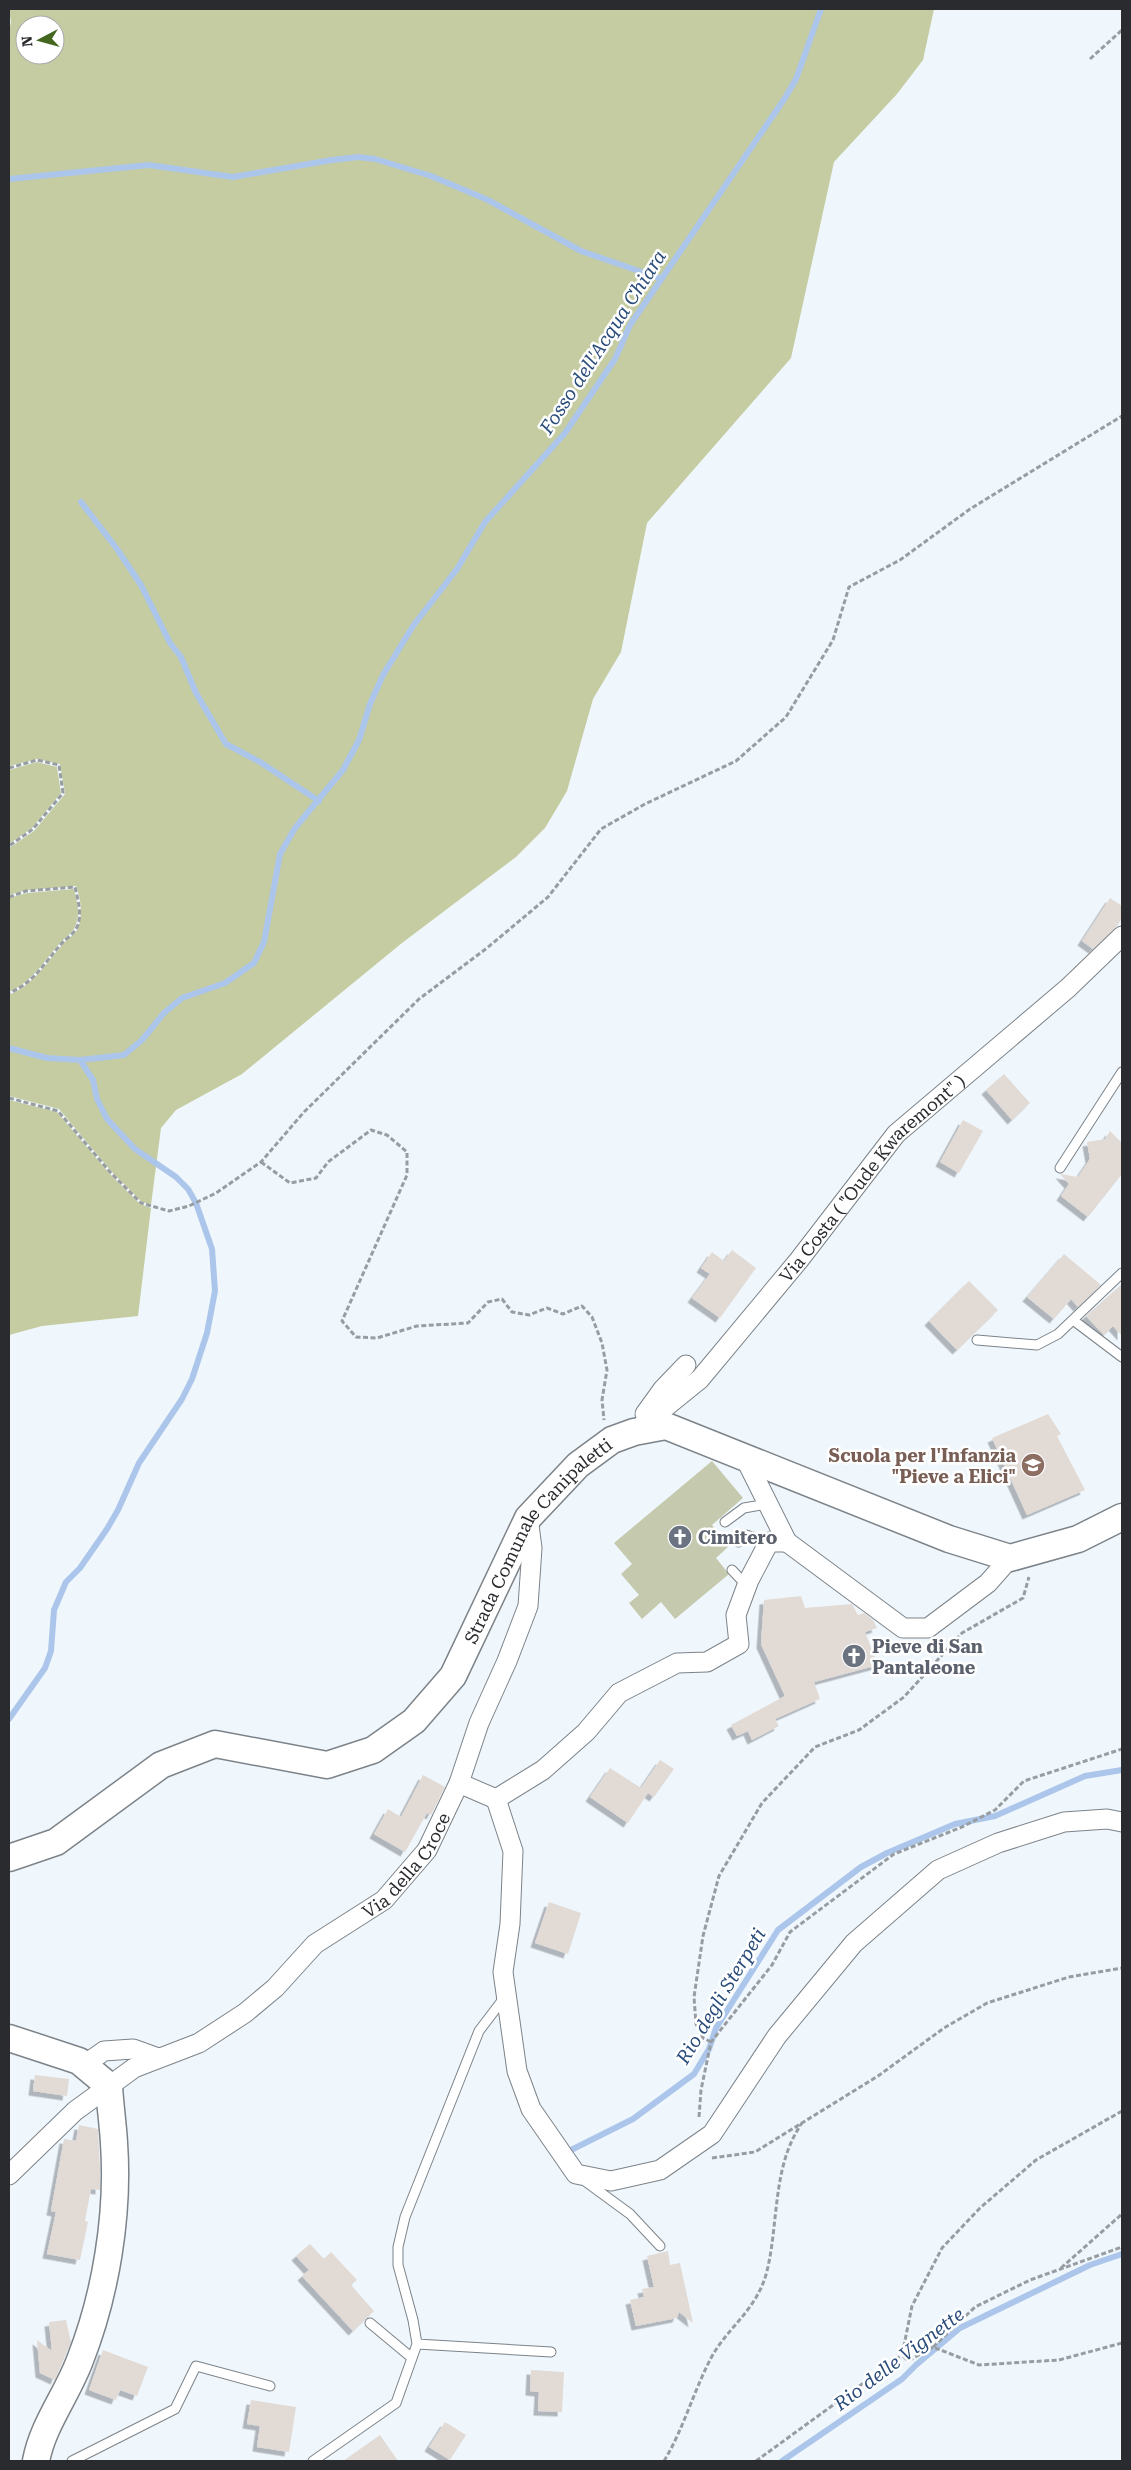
<svg xmlns="http://www.w3.org/2000/svg" width="1131" height="2470" viewBox="0 0 1131 2470" font-family="'Roboto Serif',serif">
	<defs>
		<filter id="shadow"><feDropShadow dx="-4.5" dy="4.5" stdDeviation="0" flood-color="#0004"/></filter>
	</defs>
	<rect width="100%" height="100%" fill="#eff7fd"/>
	<path fill="#c5c9ad" d="M712 1461 743 1498 712 1525 729 1546 716 1558 729 1574 675 1619 661 1602 642 1619 629 1603 639 1595 621 1574 632 1564 614 1543Z"/>
	<path fill="#c5cca1" fill-rule="evenodd" d="M9 9H934L923 60 897 94 834 162 791 358 647 523 621 652 593 699 567 791 545 828 516 857 402 943 242 1074 176 1110 161 1128 151 1205 142 1202 111 1171 59 1109 9 1096V995C34 984 45 965 62 945 67 939 76 934 78 928 83 913 81 900 76 886L26 890 9 895V848L34 831 65 794 60 764 37 759 9 766V31L11 22ZM25 25H55V55H25Z
		M37 762 57 767 61 793 32 828 9 844V770Z
		M74 889C77 901 81 914 75 927 73 932 66 937 62 941 43 961 35 980 9 992V898L27 893Z
		M9 1100 57 1112 109 1173 140 1204 151 1208 138 1316 42 1326 9 1335Z"/>
	<g fill="none" stroke-linecap="round" stroke-linejoin="round">
		<path stroke="#acc5ea" stroke-width="6" d="M9 179 149 165 233 177 332 160 358 157 375 159 431 176 488 200 581 251 662 279
			M81 502 117 549 141 585 170 643 181 657 196 693 226 744 260 762 319 801
			M9 1048 47 1058 80 1060 124 1055 142 1040 164 1013 182 998 225 983 254 963 264 942 280 854 295 828 343 770 359 740 370 704 383 675 413 626 457 569 485 522 565 433 615 359 630 325 785 98 796 79 821 9
			M9 1719 45 1668 51 1651 54 1610 66 1582 80 1568 107 1529 118 1510 139 1463 182 1399 192 1379 207 1333 215 1291 212 1249 196 1203 188 1189 176 1177 135 1149 107 1119 97 1099 93 1080 80 1060
			M567 2152 633 2119 694 2074 709 2049 716 2028 778 1930 861 1867 887 1853 955 1824 995 1816 1085 1776 1122 1770
			M782 2461 902 2379 916 2365 960 2328 1090 2265 1122 2254"/>
	</g>
	<path fill="#e2dad5" filter="url(#shadow)" d="M1110 898 1122 906V918L1117 926 1093 949 1082 941Z
		M1004 1074 1030 1103 1012 1120 986 1090Z
		M963 1120 983 1131 959 1173 940 1162Z
		M1110 1131 1122 1143V1174L1088 1217 1061 1196 1069 1184 1060 1174 1078 1177 1090 1159 1087 1142 1105 1139Z
		M732 1250 756 1268 720 1318 692 1298 710 1274 701 1268 712 1252 724 1261Z
		M1064 1254 1101 1285 1078 1307 1071 1299 1054 1319 1027 1297Z
		M969 1281 998 1310 957 1350 929 1321Z
		M1122 1284V1336L1113 1326 1104 1335 1086 1316Z
		M1048 1414 1061 1434 1057 1436 1085 1490 1027 1515 992 1438Z
		M801 1596 805 1608 852 1604 858 1615 864 1613 873 1620 877 1628 865 1632 878 1665 814 1682 820 1699 775 1719 779 1726 752 1740 748 1731 737 1736 731 1725 785 1696 761 1644 764 1600Z
		M660 1760 674 1769 654 1797 648 1793 628 1823 590 1797 610 1768 641 1788Z
		M423 1775 445 1787 431 1815 427 1813 405 1852 374 1834 388 1809 401 1817Z
		M549 1902 581 1913 568 1954 535 1943Z
		M35 2075 69 2079 67 2096 33 2091Z
		M79 2125 98 2129 100 2170V2190L91 2189 85 2221 88 2222 80 2260 47 2254 56 2212 51 2211 64 2139 76 2141Z
		M310 2244 324 2259 331 2252 357 2280 351 2285 374 2311 353 2331 302 2276 309 2270 296 2256Z
		M668 2251 670 2265 680 2263 693 2323 679 2312 677 2318 636 2326 630 2300 644 2297 642 2289 654 2287 647 2256Z
		M66 2320 71 2342 55 2380 40 2373 37 2340 52 2351 49 2322Z
		M103 2350 148 2367 137 2396 120 2390 116 2400 89 2390Z
		M531 2370 564 2372 562 2412 538 2411 539 2392 530 2391Z
		M251 2400 296 2407 289 2452 257 2447 260 2426 247 2424Z
		M445 2422 466 2435 450 2460 429 2447Z
		M380 2435 398 2461H343Z"/>
	<g fill="none" stroke-linecap="round" stroke-linejoin="round">
		<g stroke="#7c8389" stroke-width="11">
			<path id="lane" d="M1060 1168 1122 1072
				M1073 1320 1122 1357
				M977 1340 1037 1345 1058 1334 1122 1273
				M725 1522 744 1508 767 1504
				M738 1542 746 1535 769 1542
				M732 1570 747 1586
				M585 2181 630 2214 660 2246
				M370 2323 412 2358
				M417 2344 551 2352
				M72 2461 175 2409 196 2366 270 2386
				M313 2461 396 2403 417 2344 413 2320 398 2265V2247L405 2217 479 2031 504 1998"/>
		</g>
		<g stroke="#7c8389" stroke-width="21">
			<g id="street">
				<path d="M645 1414 663 1389 686 1365"/>
				<path id="s1" d="M637 1430 700 1379 799 1260 896 1134 1068 988 1122 936"/>
				<path d="M745 1458 787 1542 903 1628H928L988 1583 1010 1558"/>
				<path d="M459 1783 496 1799 543 1770 586 1732 619 1693 677 1663 707 1662 739 1644 736 1615 749 1580 769 1542H787"/>
				<path d="M496 1799 513 1851 510 1924 503 1972 517 2071 531 2109 576 2174 611 2181 660 2170 712 2134 777 2036 854 1943 938 1870 998 1843 1064 1822 1107 1819 1122 1822"/>
				<path d="M84 2065 104 2051 133 2049 158 2058"/>
				<path id="s2" d="M9 2175 75 2111 134 2068 199 2043 245 2013 275 1988 315 1944 384 1900 427 1850 459 1783 479 1723 507 1661 528 1606 532 1548 528 1518"/>
			</g>
		</g>
		<g stroke="#7c8389" stroke-width="29">
			<g id="secondary">
				<path id="s3" d="M9 1858 56 1842 161 1765 215 1744 327 1765 373 1750 414 1721 453 1676 528 1518 578 1465 612 1440 634 1432 666 1426 949 1539 1010 1558 1078 1539 1122 1517"/>
				<path d="M9 2038 79 2061 109 2086C110 2105 113 2124 114 2143 119 2214 106 2294 80 2360 67 2395 43 2424 36 2461"/>
			</g>
		</g>
		<path stroke="#989da2" stroke-width="3" stroke-dasharray="5 2.5" stroke-linecap="butt" d="M1090 59 1122 30
			M9 768 37 760 59 765 63 793 33 829 9 846
			M9 897 26 891 75 887C78 900 83 917 76 929 73 934 66 939 62 943 44 963 35 982 9 993
			M9 1098 58 1111 110 1172 141 1203 169 1211 189 1206 216 1193 261 1162 304 1112 419 999 487 948 548 897 601 829 645 804 736 761 786 717 833 640 849 587 900 560 970 509 1122 416
			M261 1162 290 1183 316 1178 328 1162 371 1130 387 1135 407 1152V1175L342 1321 356 1337 377 1338 417 1326 468 1323 488 1302 502 1299 512 1312 529 1315 547 1308 563 1314 582 1306 592 1317 602 1343 607 1370 602 1400 604 1420
			M711 2042 703 2038 696 2024 694 1997 703 1936 719 1876 762 1803 815 1747 859 1730 904 1697 962 1633 1023 1598 1029 1577
			M1122 2111 1036 2160 980 2208 942 2248 912 2306 902 2355 908 2361 933 2347 979 2365 1059 2360 1122 2343
			M699 2117 701 2090 711 2042 772 1965 790 1932 894 1854 962 1827 995 1810 1024 1781 1122 1749
			M712 2158 755 2152 878 2076 944 2028 987 2003 1069 1977 1122 1968
			M1061 2268 1122 2214
			M933 2347 975 2307 1030 2280 1122 2247
			M664 2461C683 2430 693 2393 710 2360 726 2328 757 2311 767 2271 779 2222 772 2166 802 2123
			M756 2461 902 2355"/>
		<use href="#lane" stroke="#fff" stroke-width="9"/>
		<use href="#street" stroke="#fff" stroke-width="19"/>
		<use href="#secondary" stroke="#fff" stroke-width="26"/>
	</g>
	<defs>
		<g id="school-disc" transform="scale(1.25)"><circle r="9.5" fill="#8d6e63" stroke="#fff"/><path d="M0-5L7-2L0 1L-7-2ZM-4 1L0 2.5L4 1V4Q0 6-4 4Z" fill="#fff"/></g>
		<g id="church-disc" transform="scale(1.25)"><circle r="9.5" fill="#6b7280" stroke="#fff"/><path d="M-1.2-6h2.4v3.5h3.3v2.4h-3.3V6h-2.4V-.1h-3.3v-2.4h3.3Z" fill="#fff"/></g>
	</defs>
	<g fill-rule="evenodd">
		<use href="#school-disc" x="1033" y="1465"/>
		<use href="#church-disc" x="680" y="1537"/>
		<use href="#church-disc" x="854" y="1656"/>
	</g>
	<g text-anchor="middle" dominant-baseline="central" stroke-width="5" stroke-linejoin="round" paint-order="stroke">
		<g font-size="18" fill="#292b2e" stroke="#fff">
			<text stroke="none"><textPath href="#s1" startOffset="346">Via Costa ( "Oude Kwaremont" )</textPath></text>
			<text stroke="none"><textPath href="#s3" startOffset="672">Strada Comunale Canipaletti</textPath></text>
			<text stroke="none"><textPath href="#s2" startOffset="511">Via della Croce</textPath></text>
		</g>
		<g font-size="18" font-weight="bold" fill="#785e54" stroke="#fff" text-anchor="end">
			<text x="1016" y="1455">Scuola per l'Infanzia<tspan x="1016" dy="21">"Pieve a Elici"</tspan></text>
		</g>
		<g font-size="18" font-weight="bold" fill="#5b616d" stroke="#fff" text-anchor="start">
			<text x="698" y="1537">Cimitero</text>
			<text x="872" y="1646">Pieve di San<tspan x="872" dy="21">Pantaleone</tspan></text>
		</g>
		<g font-size="19" font-style="italic" fill="#2a4c7b" stroke="#fff">
			<text transform="translate(603 342) rotate(-57)">Fosso dell'Acqua Chiara</text>
			<text transform="translate(721 1996) rotate(-59)">Rio degli Sterpeti</text>
			<text transform="translate(899 2359) rotate(-37)">Rio delle Vignette</text>
		</g>
	</g>
	<rect width="1131" height="2470" fill="none" stroke="#292b2e" stroke-width="20"/>
	<g transform="translate(40 40) rotate(264)"><circle r="24" fill="#ffffff" stroke="#a9aaab"/>
	<path d="M0-4L9 19L0 12L-9 19Z" fill="#446720"/>
	<text y="-8" font-size="14" font-weight="bold" text-anchor="middle" fill="#292b2e">N</text>
	</g>
</svg>
